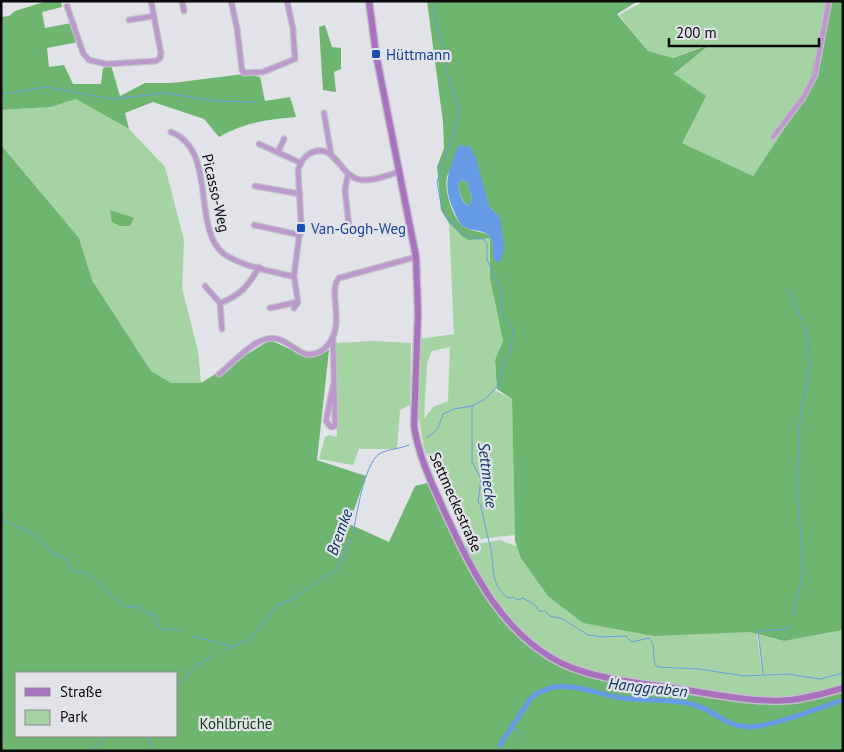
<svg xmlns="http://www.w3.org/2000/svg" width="844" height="752" viewBox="0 0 844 752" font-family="'PT Sans',sans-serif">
	<rect width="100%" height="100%" fill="#e2e2e9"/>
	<path fill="#a5d3a4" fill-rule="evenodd" d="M644 1H825L824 14 806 96 753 176 682 143 674 75 708 45 672 58 648 51 619 15Z
		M76 99 129 129 165 167 184 240 182 288 198 351 201 383H171L151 371 92 280 79 238 1 145V110L51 107Z
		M449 223 463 237H490V279L503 341 495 360 497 389 494 390 512 399 515 535 474 540 464 537 424 448 415 395 420 339 454 334ZM450 347 448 401 433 407 424 419 427 363 432 351Z
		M374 341 411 343 410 405 400 410 397 449H359L353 465 319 459 325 437 329 435 337 437 336 343Z
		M500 540 757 634 762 672 759 635 784 641 843 630V686C821 692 799 699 776 699 743 698 710 691 678 686 634 679 586 676 547 652 508 627 485 586 464 546Z"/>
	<path fill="#6eb56f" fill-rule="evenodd" d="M47 1H61L62 7 42 12 45 28 71 23 78 42 47 48 49 67 64 65 73 84H101L103 68 111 65 120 96 145 83H172L244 74 260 77 265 101 290 97 296 117C268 119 243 123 219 137L204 119 153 102 125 113 129 129 76 99 51 107 1 110V17L9 16 15 11Z
		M427 1H638L617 14 648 51 673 58 709 45 674 74 706 96 682 143 753 176 806 96 824 14 825 1H843V630L784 641 750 632 654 636 583 623 548 596 521 558 515 541 512 399 497 389 495 360 503 341 490 279V238L469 240 463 237 449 223 441 210 437 167 444 148 443 122ZM470 147 489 206 500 218 493 250C494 227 476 235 464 227 453 220 442 186 448 174 452 164 463 155 470 147Z
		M325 25 332 47 341 48V69L334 72 336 92 323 90 319 27Z
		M1 145 79 238 92 280 151 371 171 383H201L270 340 307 357 329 350 317 460 366 476 349 524 389 542 415 486 431 482C469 566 494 644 589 677 614 685 652 687 679 691 711 696 744 704 776 704 799 705 821 696 843 690V751H1ZM16 673H176V736H16Z
		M462 180 467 182 472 199 468 206C461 200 460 193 458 184Z
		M110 210 134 218 130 226H120L112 222Z"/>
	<path fill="#669ce6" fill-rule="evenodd" d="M461 145 470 147 476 158 489 206 500 218 504 246 501 262H496C490 254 496 244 489 236 481 228 472 232 464 227 459 224 456 216 454 211 442 185 448 173 457 148ZM462 180 467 182 472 199 468 206C460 200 460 193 458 184Z"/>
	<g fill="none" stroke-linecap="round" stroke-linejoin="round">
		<path stroke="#669ce6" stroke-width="1" d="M435 1 436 23 444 50 448 76 460 114 437 182 442 209 450 222 455 224C458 234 475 240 484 239L487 244V260L502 291 501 312 513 329 511 352 504 359 499 385 485 399 472 406V462L481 479 478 502 481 506C484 519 486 532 490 545 495 565 489 584 508 598L513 597 518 600 523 598 535 605 539 611H545L550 616 563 619 588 635 603 637 626 636 632 642 649 638C658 647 650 658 657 667L699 669 744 676 788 674 820 679 843 673
			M1 94 46 87 113 99 164 93 217 101 255 102
			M789 290 802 320
			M427 437C439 431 439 425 443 414L454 409 472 406
			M1 519 32 533 53 553 67 560 70 568 75 572H86L126 608 138 605 146 613 155 615 160 629C168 632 173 627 181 630
			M353 533C357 514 364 465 379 454 387 449 400 449 409 445
			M793 616 804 569 797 490 800 421 810 364 808 335 803 324
			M192 636 230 646
			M223 651 250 639 278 605 291 600 338 568 351 539
			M763 673 758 631 789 629 791 624
			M176 687 197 665 212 657
			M511 727 518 731V737
			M148 736 155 751
			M92 751 106 736
			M515 751V749"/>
		<path stroke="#669ce6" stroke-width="5" d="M500 745 531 698C538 692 545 689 555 687 578 684 600 695 622 698 646 701 672 698 695 705 714 710 725 726 747 727 770 727 819 708 843 700"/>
		<g stroke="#c0c0c6" stroke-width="7">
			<path id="street" d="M182 1 184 11
				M231 1 237 28 242 70 244 73 263 72 295 59 293 29 287 1
				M67 6 83 53 89 60 106 64 156 61 160 58 161 53 151 1
				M129 20 154 16
				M324 113 331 154
				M171 132C218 150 191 229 224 254 241 266 267 270 286 275L294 276
				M773 137 803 98 815 75 829 1
				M259 144 301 163
				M278 152 284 139
				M348 174 345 190 349 227
				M255 186 300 194
				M254 225 300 235
				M205 286 220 303C240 296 249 285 259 267
				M220 303 222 329
				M270 308 298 302
				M294 308 298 302 294 276 301 221 298 170C300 163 303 158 309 154 333 140 339 173 357 179 370 183 387 175 399 172
				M219 374C234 363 257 333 278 339 288 342 296 351 306 354 313 355 319 353 324 349 349 327 326 293 339 278L416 257
				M333 386 326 421 331 427 335 426V423L333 339"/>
		</g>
		<g stroke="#c0c0c6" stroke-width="9">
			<path id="secondary" d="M369 1 376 54 416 257 418 313 414 426C419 458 433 486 446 515 473 573 503 635 563 664 601 681 645 683 686 690 720 695 756 703 791 700 808 698 826 693 843 688"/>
		</g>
		<use href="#street" stroke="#bc98cc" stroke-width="4.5"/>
		<use href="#secondary" stroke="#a872be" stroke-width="6"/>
	</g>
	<g fill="#1a4fb4" stroke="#e2e2e9" stroke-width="2">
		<rect x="371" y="49" width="10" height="10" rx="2.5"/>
		<rect x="296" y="223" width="10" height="10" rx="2.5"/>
	</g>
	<g text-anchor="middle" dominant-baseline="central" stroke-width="4.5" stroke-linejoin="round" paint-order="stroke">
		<g font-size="15" fill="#164399" stroke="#e2e2e9" text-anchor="start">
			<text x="386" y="54">Hüttmann</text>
			<text x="311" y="228">Van-Gogh-Weg</text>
		</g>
		<g font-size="15" fill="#0b0b0d" stroke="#e2e2e9">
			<text transform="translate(216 193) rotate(77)">Picasso-Weg</text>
			<text transform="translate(456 502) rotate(66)">Settmeckestraße</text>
		</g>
		<g font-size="15" fill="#0d4112" stroke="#e2e2e9">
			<text x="236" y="723">Kohlbrüche</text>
		</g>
		<g font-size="16" font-style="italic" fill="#103463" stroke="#e2e2e9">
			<text transform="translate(488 475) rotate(83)">Settmecke</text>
			<text transform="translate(339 532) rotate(-70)">Bremke</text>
			<text transform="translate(648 687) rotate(6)">Hanggraben</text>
		</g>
	</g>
	<rect width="844" height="752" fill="none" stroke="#0b0b0d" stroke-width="5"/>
	<rect x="15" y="672" width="162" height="65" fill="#e2e2e9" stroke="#8c8c91"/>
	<rect x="25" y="688" width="25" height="8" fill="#a872be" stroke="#8c8c91"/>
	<text x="60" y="697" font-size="15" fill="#0b0b0d">Straße</text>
	<rect x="25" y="710" width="25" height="15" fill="#a5d3a4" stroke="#8c8c91"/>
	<text x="60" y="722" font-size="15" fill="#0b0b0d">Park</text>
	<path d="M669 38v8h150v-8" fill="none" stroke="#0b0b0d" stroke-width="2.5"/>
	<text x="676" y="38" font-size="15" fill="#0b0b0d" stroke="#e2e2e9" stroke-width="4" paint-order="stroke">200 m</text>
</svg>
